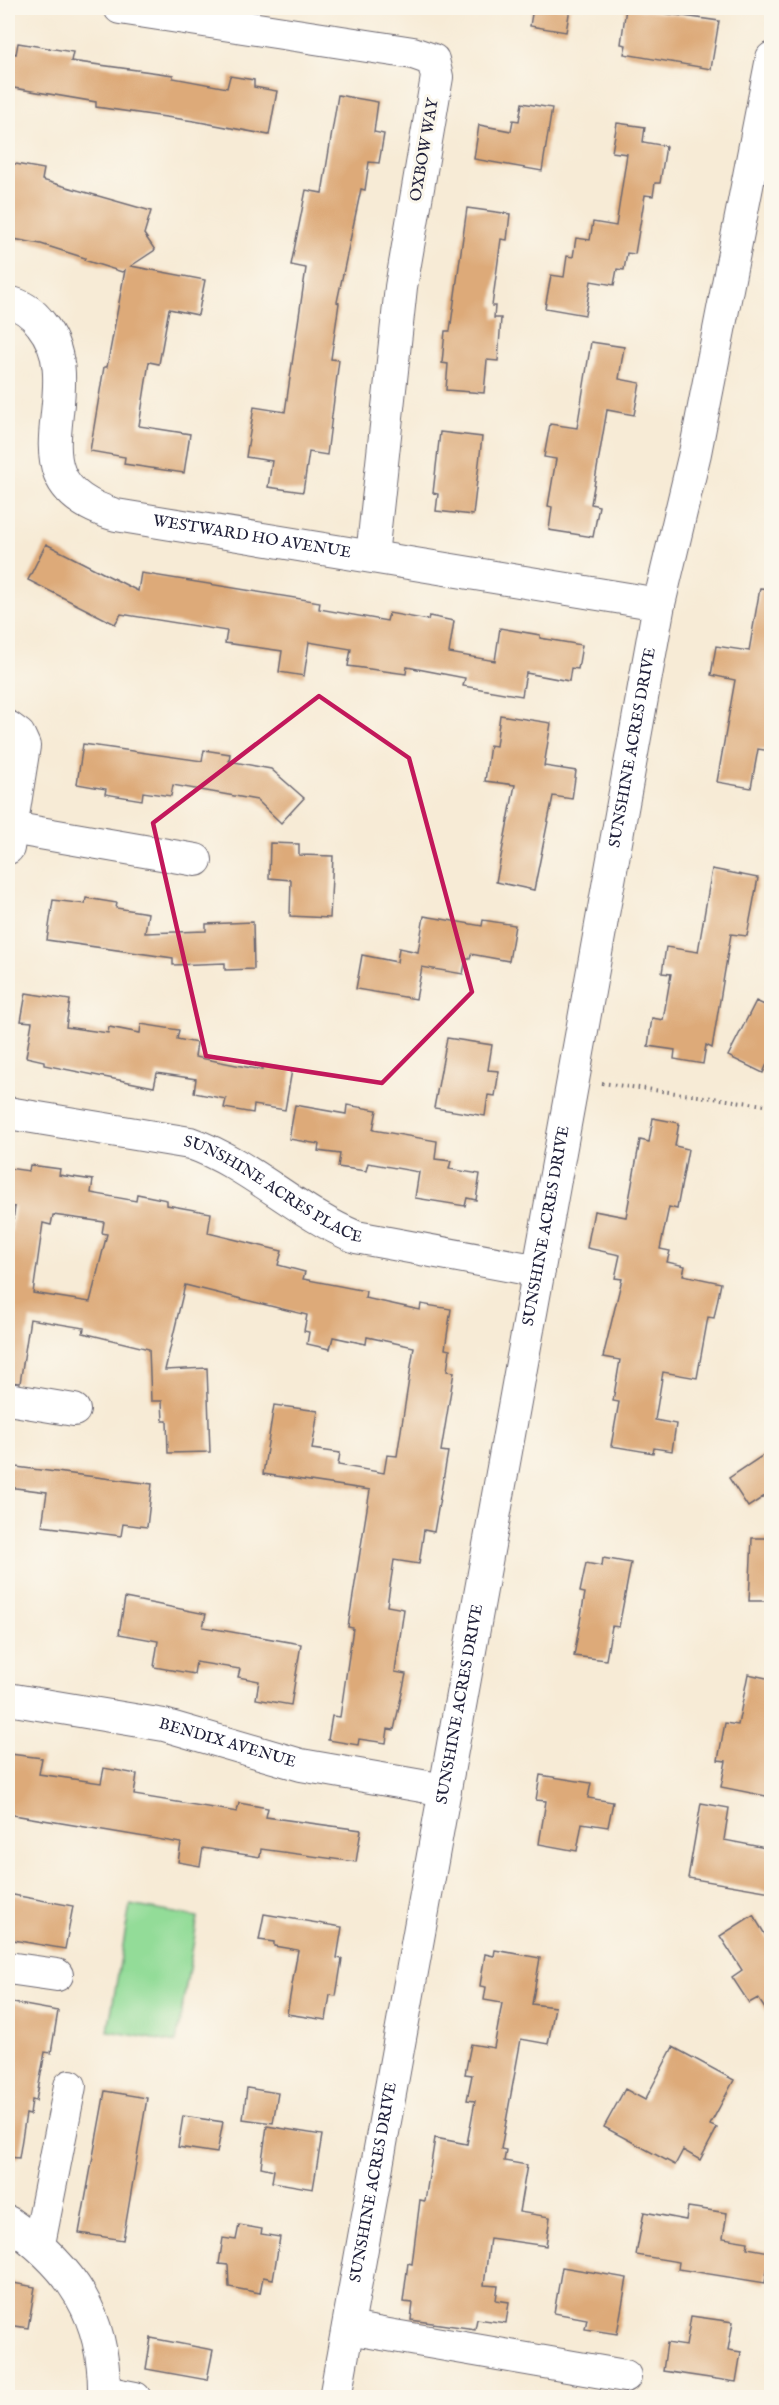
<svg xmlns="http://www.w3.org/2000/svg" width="779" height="2405" viewBox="0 0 779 2405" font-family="'IM FELL English',serif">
	<rect width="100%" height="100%" fill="#fbf7ec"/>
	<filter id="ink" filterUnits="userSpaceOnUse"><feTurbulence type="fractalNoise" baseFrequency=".0167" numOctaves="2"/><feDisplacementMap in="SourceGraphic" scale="12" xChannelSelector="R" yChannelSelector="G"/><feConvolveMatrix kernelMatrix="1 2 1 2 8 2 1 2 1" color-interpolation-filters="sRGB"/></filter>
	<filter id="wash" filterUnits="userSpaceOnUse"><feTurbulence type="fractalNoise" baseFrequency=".008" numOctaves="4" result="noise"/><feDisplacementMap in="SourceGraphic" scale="24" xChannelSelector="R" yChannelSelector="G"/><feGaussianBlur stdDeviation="1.35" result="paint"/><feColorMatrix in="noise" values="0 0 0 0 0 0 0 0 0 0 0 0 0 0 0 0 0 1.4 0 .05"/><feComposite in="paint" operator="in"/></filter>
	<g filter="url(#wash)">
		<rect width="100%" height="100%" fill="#f7ebd6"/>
		<path fill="#93dc98" stroke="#5a7f6a" stroke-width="1.5" d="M130 1905 198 1917 176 2043 108 2031Z"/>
		<g id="blocks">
			<path fill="#ddaa79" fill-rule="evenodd" d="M533 8H570L566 32 530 26Z
				M626 8 719 21 711 69 624 54 626 45 621 44Z
				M18 43 73 52 71 61 173 75V78L227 88 230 76 254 80V87L277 91 269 135 194 121 96 107V102L8 87V52L16 54Z
				M338 95 378 102 374 132 384 134 379 163 369 162 365 190 361 189 337 302 339 303 331 359 339 360 327 455 309 452 303 492 268 487 272 461 246 457 254 407 285 412 306 268 291 265 306 190 322 193Z
				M522 103 552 108 542 171 474 159 479 125 511 131 513 120 519 121Z
				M617 123 645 127 643 142 666 146 660 183H655L653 196 645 195 635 254 627 253 624 270 617 269 614 285 591 281 585 315 545 308 551 275 564 277 567 256 573 257 576 238 590 240 593 222 616 226 627 154 612 152Z
				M10 163 44 169 42 180 151 211 144 234 155 250 131 266 205 280 198 315 169 309 159 364 149 362 139 426 190 434 184 473 124 464 125 457 90 451 104 367H107L125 270 122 272 84 260 85 258 41 244 8 238V177Z
				M467 208 510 214 507 240 501 239 492 306H495L494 318H501L498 361 487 360 484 393 446 390 448 364 442 363 445 331H450Z
				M591 342 624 347 619 379 640 383 634 415 607 410 591 504 599 506 593 537 549 530 552 507 548 506 556 459 544 457 550 424 577 428Z
				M440 432 482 437 473 515 436 511 438 494 433 493Z
				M46 544 138 591 141 573 320 602 319 609 387 621 389 613 428 620 429 616 454 621 449 653 495 661 500 628 540 635V638L582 645 578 669 571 668 569 681 526 673 522 696 463 686 465 678 407 667 406 674 348 666 351 649 309 642 304 676 279 672 282 651 225 643 227 631 121 614 115 624 28 580Z
				M760 588 771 589V751L758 749 751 788 717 782 735 680 711 675 716 646 749 651Z
				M500 715 551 723 544 766 576 771 572 799 553 796 534 890 496 882 515 785 485 781 490 745 496 746Z
				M83 744 202 761 204 750 230 754 229 761 271 769 304 798 281 823 257 800 173 785 171 796 143 792 142 800 105 794 106 789 77 784Z
				M270 843 299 844V855L333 856 330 918 290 916 291 880 269 878Z
				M712 869 758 878 747 936 731 934 712 1048 706 1045 703 1064 674 1059 675 1050 648 1046 652 1018 663 1020 671 974 662 973 666 947 698 952Z
				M86 898 117 903 116 908 148 913 145 933 206 931V924L253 922 254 969 225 970V963L173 965V958L47 940 53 900 85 904Z
				M424 916 482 926 483 920 515 925 509 961 471 954 470 959H466L463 974 422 967 416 999 356 989 362 955 397 962 399 948 418 952Z
				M26 993 70 1000 66 1027 108 1033 109 1027 140 1033 141 1024 179 1030 177 1039 197 1043 195 1057 262 1070 263 1065 292 1070 285 1110 254 1105 253 1113 224 1108 226 1099 194 1093 196 1079 157 1073 154 1087 44 1065V1061L26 1057 32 1022 21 1021Z
				M756 1001 771 1008V1055L763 1073 728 1056Z
				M447 1038 492 1045 488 1070 499 1071 495 1096 488 1095 485 1116 434 1108Z
				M295 1105 346 1114 347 1105 377 1110 373 1130 437 1141 435 1159 451 1161 449 1169 480 1174 476 1200 467 1198 465 1206 415 1198 419 1172 368 1163 366 1171 338 1167 340 1154 318 1151 319 1144 289 1139Z
				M653 1118 679 1123 675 1146 688 1149 677 1209 669 1207 660 1249 670 1251 667 1262 685 1266 683 1275 721 1283 714 1318 708 1317 697 1378 663 1372 655 1420 676 1424 672 1451 654 1448 653 1453 611 1446 619 1402 613 1401 620 1360 603 1357 622 1279 615 1278 620 1255 587 1248 594 1211 626 1217 640 1140 649 1142Z
				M30 1165 60 1169 59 1175 93 1180 91 1193 136 1201 137 1194 167 1200V1205L211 1213 208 1233 282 1251 278 1265 305 1272 303 1279 366 1291 365 1298 420 1310 421 1304 451 1309 445 1349 450 1350 447 1371 454 1372 441 1451 448 1452 434 1532 424 1530 419 1564 394 1560 387 1606 404 1609 395 1672 406 1674 394 1730 388 1729 386 1743 359 1739 358 1745 328 1740 332 1716 340 1717 353 1628 348 1627 370 1490 263 1474 274 1405 318 1411 312 1449 340 1453 338 1465 384 1473 387 1455 397 1456 414 1347 367 1337 366 1344 333 1337 330 1349 307 1344 309 1332 304 1331 307 1315 185 1285 165 1370 207 1368 210 1452 168 1453 167 1421H163L162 1401H151L149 1349 83 1333 84 1328 30 1319 20 1383 8 1382V1254L15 1207 8 1206V1168L29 1171ZM53 1215 104 1222 102 1233 107 1234 90 1302 33 1293 43 1223 51 1225Z
				M771 1450V1492L748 1507 729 1478Z
				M8 1466 152 1484 147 1527 123 1524 121 1536 42 1526 47 1492 8 1487Z
				M752 1538H771V1601H749Z
				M603 1558 631 1563 619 1627 612 1626 606 1660 574 1656 585 1593 580 1592 586 1563 602 1566Z
				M125 1598 206 1614 203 1627 301 1644 291 1705 256 1699 259 1681 238 1677 240 1669 196 1662 194 1674 154 1667 158 1641 119 1634Z
				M748 1674 771 1679V1797L721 1787 726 1761 718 1760 725 1723 738 1725Z
				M10 1754 42 1758 39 1774 101 1783 104 1768 137 1774 134 1795 237 1812 239 1803 268 1808 266 1817 361 1830 356 1862 261 1849 260 1857 203 1848 200 1866 178 1862 181 1843 8 1814Z
				M540 1775 591 1783 588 1798 613 1802 608 1827 582 1823 577 1851 539 1844 546 1801 536 1800Z
				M701 1803 729 1808 724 1840 771 1849V1892L688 1878Z
				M8 1894 73 1906 65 1949 8 1939Z
				M264 1914 342 1927 337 1958 342 1959 336 1996 330 1995 326 2020 287 2014 298 1950 274 1946V1942L259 1940Z
				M753 1915 771 1944V2018L758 1998 749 2003 732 1977 742 1970 720 1936Z
				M495 1950 540 1958 532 2004 555 2007 548 2044 521 2039 501 2149 506 2150 504 2161 527 2165 519 2212 550 2217 546 2246 490 2238 484 2285 498 2286 496 2300 509 2302 506 2323 477 2319 475 2329 411 2320 413 2303 403 2302 408 2263 412 2264 420 2200 425 2201 435 2138 467 2144 475 2101 467 2100 472 2075 465 2074 471 2044 494 2048 502 2003 484 2000 486 1987 480 1986 485 1954 494 1956Z
				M8 2002 58 2011 51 2053 45 2052 36 2101 32 2100 30 2115 26 2114 19 2158 8 2157Z
				M673 2047 734 2080 710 2125 717 2128 700 2160 683 2150 675 2165 604 2127 625 2089 645 2100Z
				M247 2088 278 2093 273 2123 243 2119Z
				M105 2091 147 2098 123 2240 79 2233Z
				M183 2116 223 2122 217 2153 178 2147Z
				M267 2126 322 2135 313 2189 272 2182 274 2170 261 2167Z
				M688 2207 727 2213 723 2238 748 2242 747 2248 770 2252 765 2283 678 2269 679 2262 636 2255 644 2212 686 2220Z
				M239 2225 262 2229 261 2234 280 2237 273 2279 263 2277 260 2293 229 2287 228 2265 219 2264 223 2238 236 2240Z
				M562 2267 627 2278 617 2334 585 2329 587 2319 554 2313Z
				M8 2282 35 2287 28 2328 8 2325Z
				M691 2316 733 2322 728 2350 741 2352 736 2382 663 2371 667 2343 686 2346Z
				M151 2338 213 2350 207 2380 146 2369Z"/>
		</g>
	</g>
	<g filter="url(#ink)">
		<use href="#blocks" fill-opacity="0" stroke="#6d6871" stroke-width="1.5"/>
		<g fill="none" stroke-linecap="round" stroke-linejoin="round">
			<g stroke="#6d6871" stroke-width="34">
				<g id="minor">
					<path d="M120 8 413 53 433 60 437 77 401 287 372 556"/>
					<path id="s1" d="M8 302C22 305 33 313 41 324 95 391 0 481 116 515L659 604"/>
					<path d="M8 727 19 735 24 746 8 848"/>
					<path d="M11 828 196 860"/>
					<path id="s2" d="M8 1113 190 1143C250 1164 297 1213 356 1237L539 1271"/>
					<path d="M8 1399 74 1410"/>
					<path id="s3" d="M8 1699 164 1725 301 1765 445 1790"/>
					<path d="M8 1968 57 1975"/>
					<path d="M8 2222C72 2267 106 2316 104 2398"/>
					<path d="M39 2244 70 2086"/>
					<path d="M348 2328 625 2376"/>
					<path d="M104 2392 135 2398"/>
					<path id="s4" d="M335 2398 659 604 695 453 772 58"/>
				</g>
			</g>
			<path stroke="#6d6871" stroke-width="4" stroke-dasharray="1.5 4.5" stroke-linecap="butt" d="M602 1083 772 1106"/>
			<use href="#minor" stroke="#fff" stroke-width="32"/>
		</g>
	</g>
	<path fill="none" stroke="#c2185b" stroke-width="4.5" stroke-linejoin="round" d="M319 696 409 758 472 992 382 1083 206 1056 153 823Z"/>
	<g text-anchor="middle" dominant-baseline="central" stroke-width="6" stroke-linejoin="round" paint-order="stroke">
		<g font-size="16" fill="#22223b" stroke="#fbf7ec">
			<text transform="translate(425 150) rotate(-80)">OXBOW WAY</text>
			<text stroke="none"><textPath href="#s1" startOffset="405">WESTWARD HO AVENUE</textPath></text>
			<text stroke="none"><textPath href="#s4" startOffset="1677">SUNSHINE ACRES DRIVE</textPath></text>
			<text stroke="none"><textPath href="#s2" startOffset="280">SUNSHINE ACRES PLACE</textPath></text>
			<text stroke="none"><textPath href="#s4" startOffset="1191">SUNSHINE ACRES DRIVE</textPath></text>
			<text stroke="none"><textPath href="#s4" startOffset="705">SUNSHINE ACRES DRIVE</textPath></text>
			<text stroke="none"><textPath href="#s3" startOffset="224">BENDIX AVENUE</textPath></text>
			<text stroke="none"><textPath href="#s4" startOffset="219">SUNSHINE ACRES DRIVE</textPath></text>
		</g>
	</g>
	<rect width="779" height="2405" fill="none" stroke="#fbf7ec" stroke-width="30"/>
</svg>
